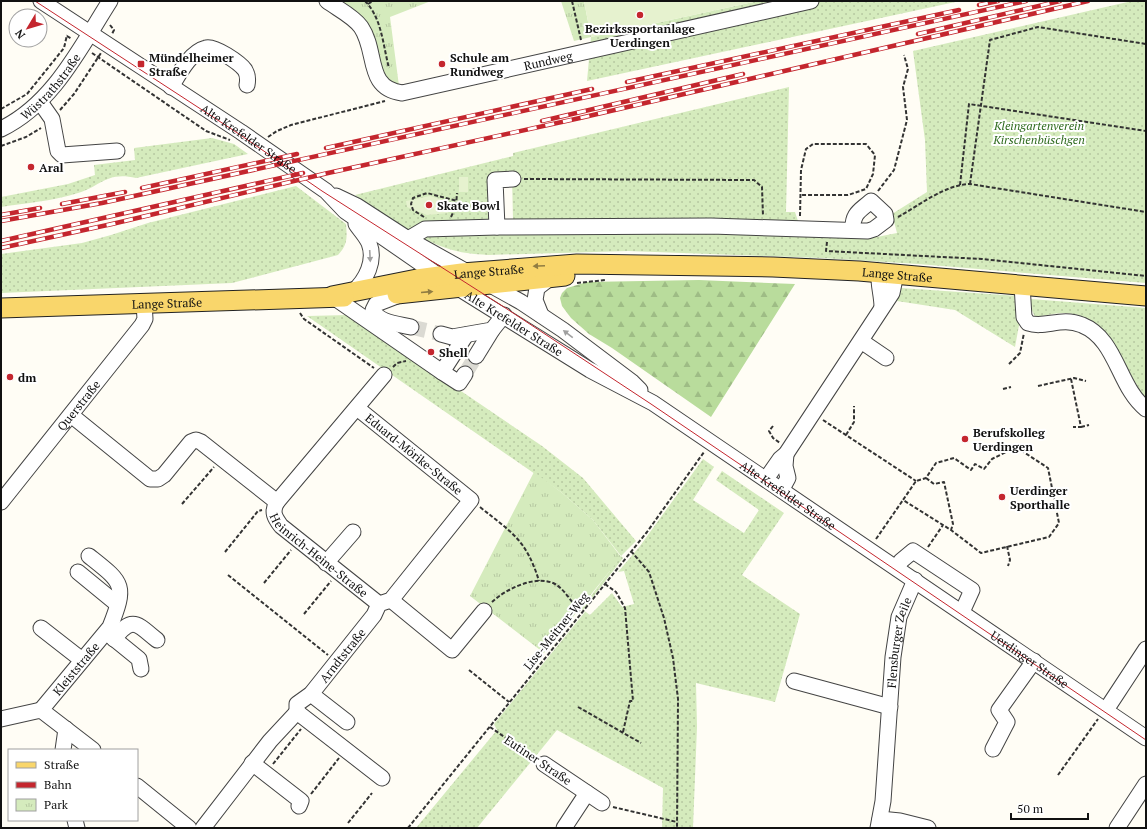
<svg xmlns="http://www.w3.org/2000/svg" width="1147" height="829" viewBox="0 0 1147 829" font-family="'PT Serif',serif">
	<defs>
		<pattern id="grass-dots" width="8" height="8" patternUnits="userSpaceOnUse"><rect width="8" height="8" fill="#d5ebbd"/><path d="M2 2h.1M6 6h.1" fill="none" stroke="#b6c8a1" stroke-width="1.8" stroke-linecap="round"/></pattern>
		<pattern id="forest-firs" width="22" height="20" patternUnits="userSpaceOnUse"><rect width="22" height="20" fill="#b9dc9c"/><path d="M5 1l3.5 6h-7zM16 11l3.5 6h-7z" fill="#9ebc85"/></pattern>
		<pattern id="park-tufts" width="24" height="20" patternUnits="userSpaceOnUse"><rect width="24" height="20" fill="#d5ebbd"/><path d="M3 7l-1-3M5 7V3M7 7l1-3M15 17l-1-3M17 17v-4M19 17l1-3" fill="none" stroke="#b6c8a1"/></pattern>
	</defs>
	<rect width="100%" height="100%" fill="#fffdf5"/>
	<path fill="url(#grass-dots)" fill-rule="evenodd" d="M758 1H960L587 81 591 37Z
		M1132 1H1146V283L918 264 821 258 628 251 488 255C474 254 460 253 446 248 413 237 383 213 355 195L513 156V153L789 87 786 212H795L802 233 877 237 897 233 892 214 927 192 925 140 913 51ZM512 177 513 220H489L488 178Z
		M212 138 234 144 248 154 136 178C106 171 100 187 78 193 53 201 26 203 1 207V197L68 184 95 175 94 165 135 160 134 148Z
		M296 186 346 224C347 237 348 245 338 255L232 283 1 293V254L82 243 111 235 148 223Z
		M901 288 1018 296 1020 320 1015 347 955 310 897 301Z
		M1031 299 1146 308V398C1120 366 1115 314 1063 313 1054 313 1044 316 1035 317L1031 308Z
		M349 315 542 446 583 478 636 541 621 556 623 558 583 610 590 615 612 593 622 607 634 604 624 571 618 572 640 546 703 459 714 467 693 500 744 533 759 510 716 480 722 471 784 513 742 575 800 614 775 702 696 683 697 727 693 828H662L663 788 557 730 477 828H416L497 730 494 724 585 612 581 609 621 556 593 520 561 492 307 316Z"/>
	<path fill="url(#forest-firs)" d="M699 280 795 284 711 417 612 348 589 334 571 318 562 306 560 298 562 293 567 288 587 282Z"/>
	<path fill="url(#park-tufts)" d="M327 1H431L390 17 399 86 390 91 370 46Z
		M561 1H584L591 37 574 41Z
		M534 472 561 492 593 520 621 557 544 653 470 596Z"/>
	<path fill="#e6f2cf" d="M584 1H758L591 37Z
		M459 177H468V192H459Z
		M430 196 447 201 451 207 448 213 427 215 407 207 406 201Z"/>
	<g fill="none" stroke-linecap="round" stroke-linejoin="round">
		<path stroke="#dbdad3" stroke-width="15" stroke-dasharray="15 8" stroke-linecap="butt" d="M411 327 441 334
			M465 374 476 356"/>
		<g stroke="#444" stroke-width="17">
			<g id="minor">
				<path id="s1" d="M41 1 241 132 326 191 345 211 439 276 590 370 653 403 1146 738"/>
				<path id="s2" d="M327 1C338 9 353 16 361 27 378 52 365 88 402 93L811 1"/>
				<path d="M171 87C179 74 190 52 206 48 214 45 240 63 245 70 248 75 248 80 247 85"/>
				<path d="M40 102 52 119 58 151 62 155 117 151"/>
				<path id="s3" d="M1 129C53 104 80 48 110 1"/>
				<path d="M336 196 357 206 408 239 521 302 563 330 632 382 640 390"/>
				<path d="M497 227 495 180 513 179"/>
				<path d="M408 239 425 229 497 227 711 226 868 231 874 229 886 220 885 214 871 201C860 211 852 213 853 230"/>
				<path d="M879 273C878 285 882 295 882 307"/>
				<path d="M1022 285 1024 317 1028 323C1045 329 1061 316 1082 325 1117 339 1118 387 1146 409"/>
				<path d="M353 292C366 280 376 261 369 243 366 236 360 230 356 224"/>
				<path d="M402 294 376 304 373 310C378 323 399 324 411 327"/>
				<path d="M332 296 442 372 466 335"/>
				<path d="M541 315 535 300 537 288 550 278"/>
				<path d="M441 334 452 337 492 330 504 315"/>
				<path d="M861 341 886 358"/>
				<path d="M476 356 492 330"/>
				<path d="M442 372 459 383 465 374"/>
				<path id="s4" d="M71 415 150 479H158L164 475 191 442 196 440 201 442 277 502C271 512 275 518 281 526L379 604"/>
				<path d="M766 479 780 459 786 454 892 293 896 274"/>
				<path d="M782 489 788 478 785 466 786 454"/>
				<path id="s5" d="M1 502 142 325 145 319 144 303"/>
				<path d="M277 502 384 375"/>
				<path d="M326 563 353 532"/>
				<path d="M897 568 901 561 913 551 972 590 962 612"/>
				<path d="M78 572 117 604"/>
				<path d="M391 600 452 650 484 611"/>
				<path d="M41 628 82 660"/>
				<path d="M107 633 139 659 141 669"/>
				<path d="M114 639C133 615 137 624 157 640"/>
				<path d="M794 681 890 707"/>
				<path d="M311 694 347 722"/>
				<path id="s6" d="M41 710 110 627C127 584 123 583 89 556"/>
				<path d="M1106 710 1146 649"/>
				<path id="s7" d="M297 712V704L311 694 374 615 379 604 391 600 471 500 357 408"/>
				<path d="M297 712 382 778"/>
				<path d="M1 719 41 710 93 750"/>
				<path d="M993 749 1007 722 999 710 1034 661"/>
				<path d="M63 750 66 729"/>
				<path d="M252 763 301 801 299 806"/>
				<path d="M544 764 602 803"/>
				<path d="M137 786 189 828"/>
				<path d="M880 819 900 821 928 828"/>
				<path d="M75 820 77 828"/>
				<path d="M203 828 270 741 297 712"/>
				<path d="M564 828 587 793"/>
				<path id="s8" d="M878 828 883 801 893 657 899 617 915 580"/>
				<path d="M1117 828 1146 784"/>
			</g>
		</g>
		<g stroke="#222" stroke-width="21">
			<g id="major">
				<path d="M397 294 565 276"/>
				<path id="s9" d="M332 296 417 279 462 273 577 264 773 267 859 271 1146 296"/>
				<path id="s10" d="M1 308 344 297"/>
			</g>
		</g>
		<path stroke="#333" stroke-width="2" stroke-dasharray="4 2" stroke-linecap="butt" d="M365 1C382 18 383 46 389 68
			M572 1 581 40
			M368 4 373 1
			M110 25 114 30 112 34
			M67 36 72 39
			M92 53 206 131 230 140
			M1 109 27 94 64 48 67 35
			M60 110 74 94 101 53
			M268 137 277 131 291 125 385 101
			M1 146 26 137 41 128
			M524 179 754 180 762 187 763 216
			M970 184 990 40 1038 27 1146 44
			M960 185 969 104 1146 131
			M878 191 894 170 907 120 903 87 908 69 904 55
			M800 216 801 170 806 149 813 144H866L875 155 873 174 866 189 848 195H802
			M424 217 413 210 411 204 413 198 427 193 457 201
			M451 217 456 206 457 193
			M898 217C920 205 944 185 970 184L1146 212
			M827 242 826 251 982 259 1146 276
			M577 283 606 280
			M300 313 304 319 374 368
			M1009 364 1020 353 1024 333
			M393 367 397 363 406 361
			M1071 379 1081 427H1073
			M1038 386 1074 378 1086 381
			M1003 389 1011 387
			M823 420 916 481
			M773 426 769 431 773 438 780 443
			M1081 427 1089 425
			M846 435 854 422V406
			M1016 447 1048 468 1059 523 1049 537 981 553 951 530 903 500 916 481 926 478 936 463 954 458 971 470 975 464 984 469 992 459Z
			M926 478 934 484 944 482 953 524 951 530
			M182 504 214 467
			M480 507C512 533 526 539 539 581
			M876 539 903 500
			M1007 546 1010 560 1008 566
			M928 547 943 525
			M631 551 649 572 664 618 673 658 678 699 677 828
			M225 552 258 511 262 510
			M228 575 328 655
			M264 583 291 550
			M605 584 616 592 625 608 633 701H630L623 732
			M492 602C506 589 536 574 555 584 566 590 572 605 583 613
			M304 614 331 581
			M469 670 509 702
			M578 707 641 743
			M490 727 535 758
			M273 764 301 729
			M1058 775 1098 719
			M311 794 339 758
			M613 807 677 822
			M348 823 372 793
			M408 828 647 532 704 452"/>
		<use href="#minor" stroke="#fff" stroke-width="15"/>
		<use href="#major" stroke="#f9d66b" stroke-width="19"/>
		<path stroke="#c4262e" stroke-width="1" d="M35 1 239 134 322 191 507 309 651 404 1146 740"/>
		<g stroke="#c4262e" stroke-width="4.5">
			<path id="rail" d="M979 5 998 1
				M918 34 1060 1
				M627 82 959 10
				M542 121 743 74
				M326 148 592 89
				M142 188 297 154
				M62 204 125 192
				M1 215 40 208
				M1 221 102 203 1026 1
				M1 241 303 173
				M1 248 112 224 328 173 580 118 1088 1"/>
		</g>
		<use href="#rail" stroke="#fff" stroke-width="3" stroke-dasharray="9" stroke-linecap="butt"/>
	</g>
	<defs><path id="oneway-solid" d="M-6-.8H1V-3.2L6.5 0L1 3.2V.8H-6Z"/></defs>
	<g fill="#a0a0a0">
		<use href="#oneway-solid" transform="translate(370 256) rotate(87)"/>
		<use href="#oneway-solid" transform="translate(568 334) rotate(-143)"/>
	</g>
	<g fill="#917d42">
		<use href="#oneway-solid" transform="translate(539 266) rotate(177)"/>
		<use href="#oneway-solid" transform="translate(427 292) rotate(-5)"/>
	</g>
	<g fill="#c4262e" stroke="#fff" stroke-width="1.5">
		<circle cx="640" cy="15" r="4"/>
		<rect x="137" y="60" width="8" height="8" rx="2"/>
		<circle cx="442" cy="64" r="4"/>
		<circle cx="31" cy="167" r="4"/>
		<circle cx="429" cy="205" r="4"/>
		<circle cx="431" cy="352" r="4"/>
		<circle cx="10" cy="377" r="4"/>
		<circle cx="965" cy="439" r="4"/>
		<circle cx="1002" cy="497" r="4"/>
	</g>
	<g text-anchor="middle" dominant-baseline="central" stroke-width="4" stroke-linejoin="round" paint-order="stroke">
		<g font-size="12" font-weight="bold" fill="#111" stroke="#fff" text-anchor="start">
			<text x="640" y="28" text-anchor="middle">Bezirkssportanlage<tspan x="640" dy="14">Uerdingen</tspan></text>
			<text x="149" y="57">Mündelheimer<tspan x="149" dy="14">Straße</tspan></text>
			<text x="450" y="57">Schule am<tspan x="450" dy="14">Rundweg</tspan></text>
			<text x="39" y="167">Aral</text>
			<text x="437" y="205">Skate Bowl</text>
			<text x="439" y="352">Shell</text>
			<text x="18" y="377">dm</text>
			<text x="973" y="432">Berufskolleg<tspan x="973" dy="14">Uerdingen</tspan></text>
			<text x="1010" y="490">Uerdinger<tspan x="1010" dy="14">Sporthalle</tspan></text>
		</g>
		<g font-size="12" fill="#111" stroke="#fff">
			<text stroke="none"><textPath href="#s2" startOffset="276">Rundweg</textPath></text>
			<text stroke="none"><textPath href="#s3" startOffset="66">Wüstrathstraße</textPath></text>
			<text stroke="none"><textPath href="#s1" startOffset="249">Alte Krefelder Straße</textPath></text>
			<text stroke="none"><textPath href="#s9" startOffset="159">Lange Straße</textPath></text>
			<text stroke="none"><textPath href="#s9" startOffset="568">Lange Straße</textPath></text>
			<text stroke="none"><textPath href="#s10" startOffset="166">Lange Straße</textPath></text>
			<text stroke="none"><textPath href="#s1" startOffset="573">Alte Krefelder Straße</textPath></text>
			<text stroke="none"><textPath href="#s5" startOffset="124">Querstraße</textPath></text>
			<text transform="translate(414 454) rotate(39)">Eduard-Mörike-Straße</text>
			<text stroke="none"><textPath href="#s1" startOffset="897">Alte Krefelder Straße</textPath></text>
			<text stroke="none"><textPath href="#s4" startOffset="341">Heinrich-Heine-Straße</textPath></text>
			<text transform="translate(556 631) rotate(-51)">Lise-Meitner-Weg</text>
			<text stroke="none"><textPath href="#s8" startOffset="187">Flensburger Zeile</textPath></text>
			<text stroke="none"><textPath href="#s7" startOffset="75">Arndtstraße</textPath></text>
			<text stroke="none"><textPath href="#s1" startOffset="1189">Uerdinger Straße</textPath></text>
			<text stroke="none"><textPath href="#s6" startOffset="54">Kleiststraße</textPath></text>
			<text transform="translate(538 760) rotate(34)">Eutiner Straße</text>
		</g>
		<g font-size="12" font-style="italic" fill="#2f6b1f" stroke="#fff">
			<text x="1039" y="125">Kleingartenverein<tspan x="1039" dy="14">Kirschenbüschgen</tspan></text>
		</g>
	</g>
	<rect width="1147" height="829" fill="none" stroke="#111111" stroke-width="4"/>
	<rect x="8" y="749" width="130" height="72" fill="#ffffff" stroke="#a0a0a0"/>
	<rect x="16" y="762" width="20" height="6" fill="#f9d66b" stroke="#a0a0a0"/>
	<text x="44" y="769" font-size="12" fill="#111111">Straße</text>
	<rect x="16" y="782" width="20" height="6" fill="#c4262e" stroke="#a0a0a0"/>
	<text x="44" y="789" font-size="12" fill="#111111">Bahn</text>
	<rect x="16" y="799" width="20" height="12" fill="url(#park-tufts)" stroke="#a0a0a0"/>
	<text x="44" y="809" font-size="12" fill="#111111">Park</text>
	<g transform="translate(28 28) rotate(232)"><circle r="19" fill="#ffffff" stroke="#a0a0a0"/>
	<path d="M0-3L7 15L0 10L-7 15Z" fill="#c4262e"/>
	<text y="-6" font-size="11" font-weight="bold" text-anchor="middle" fill="#111111">N</text>
	</g>
	<path d="M1011 813v6h77v-6" fill="none" stroke="#111111" stroke-width="2"/>
	<text x="1017" y="813" font-size="12" fill="#111111" stroke="#ffffff" stroke-width="3" paint-order="stroke">50 m</text>
</svg>
